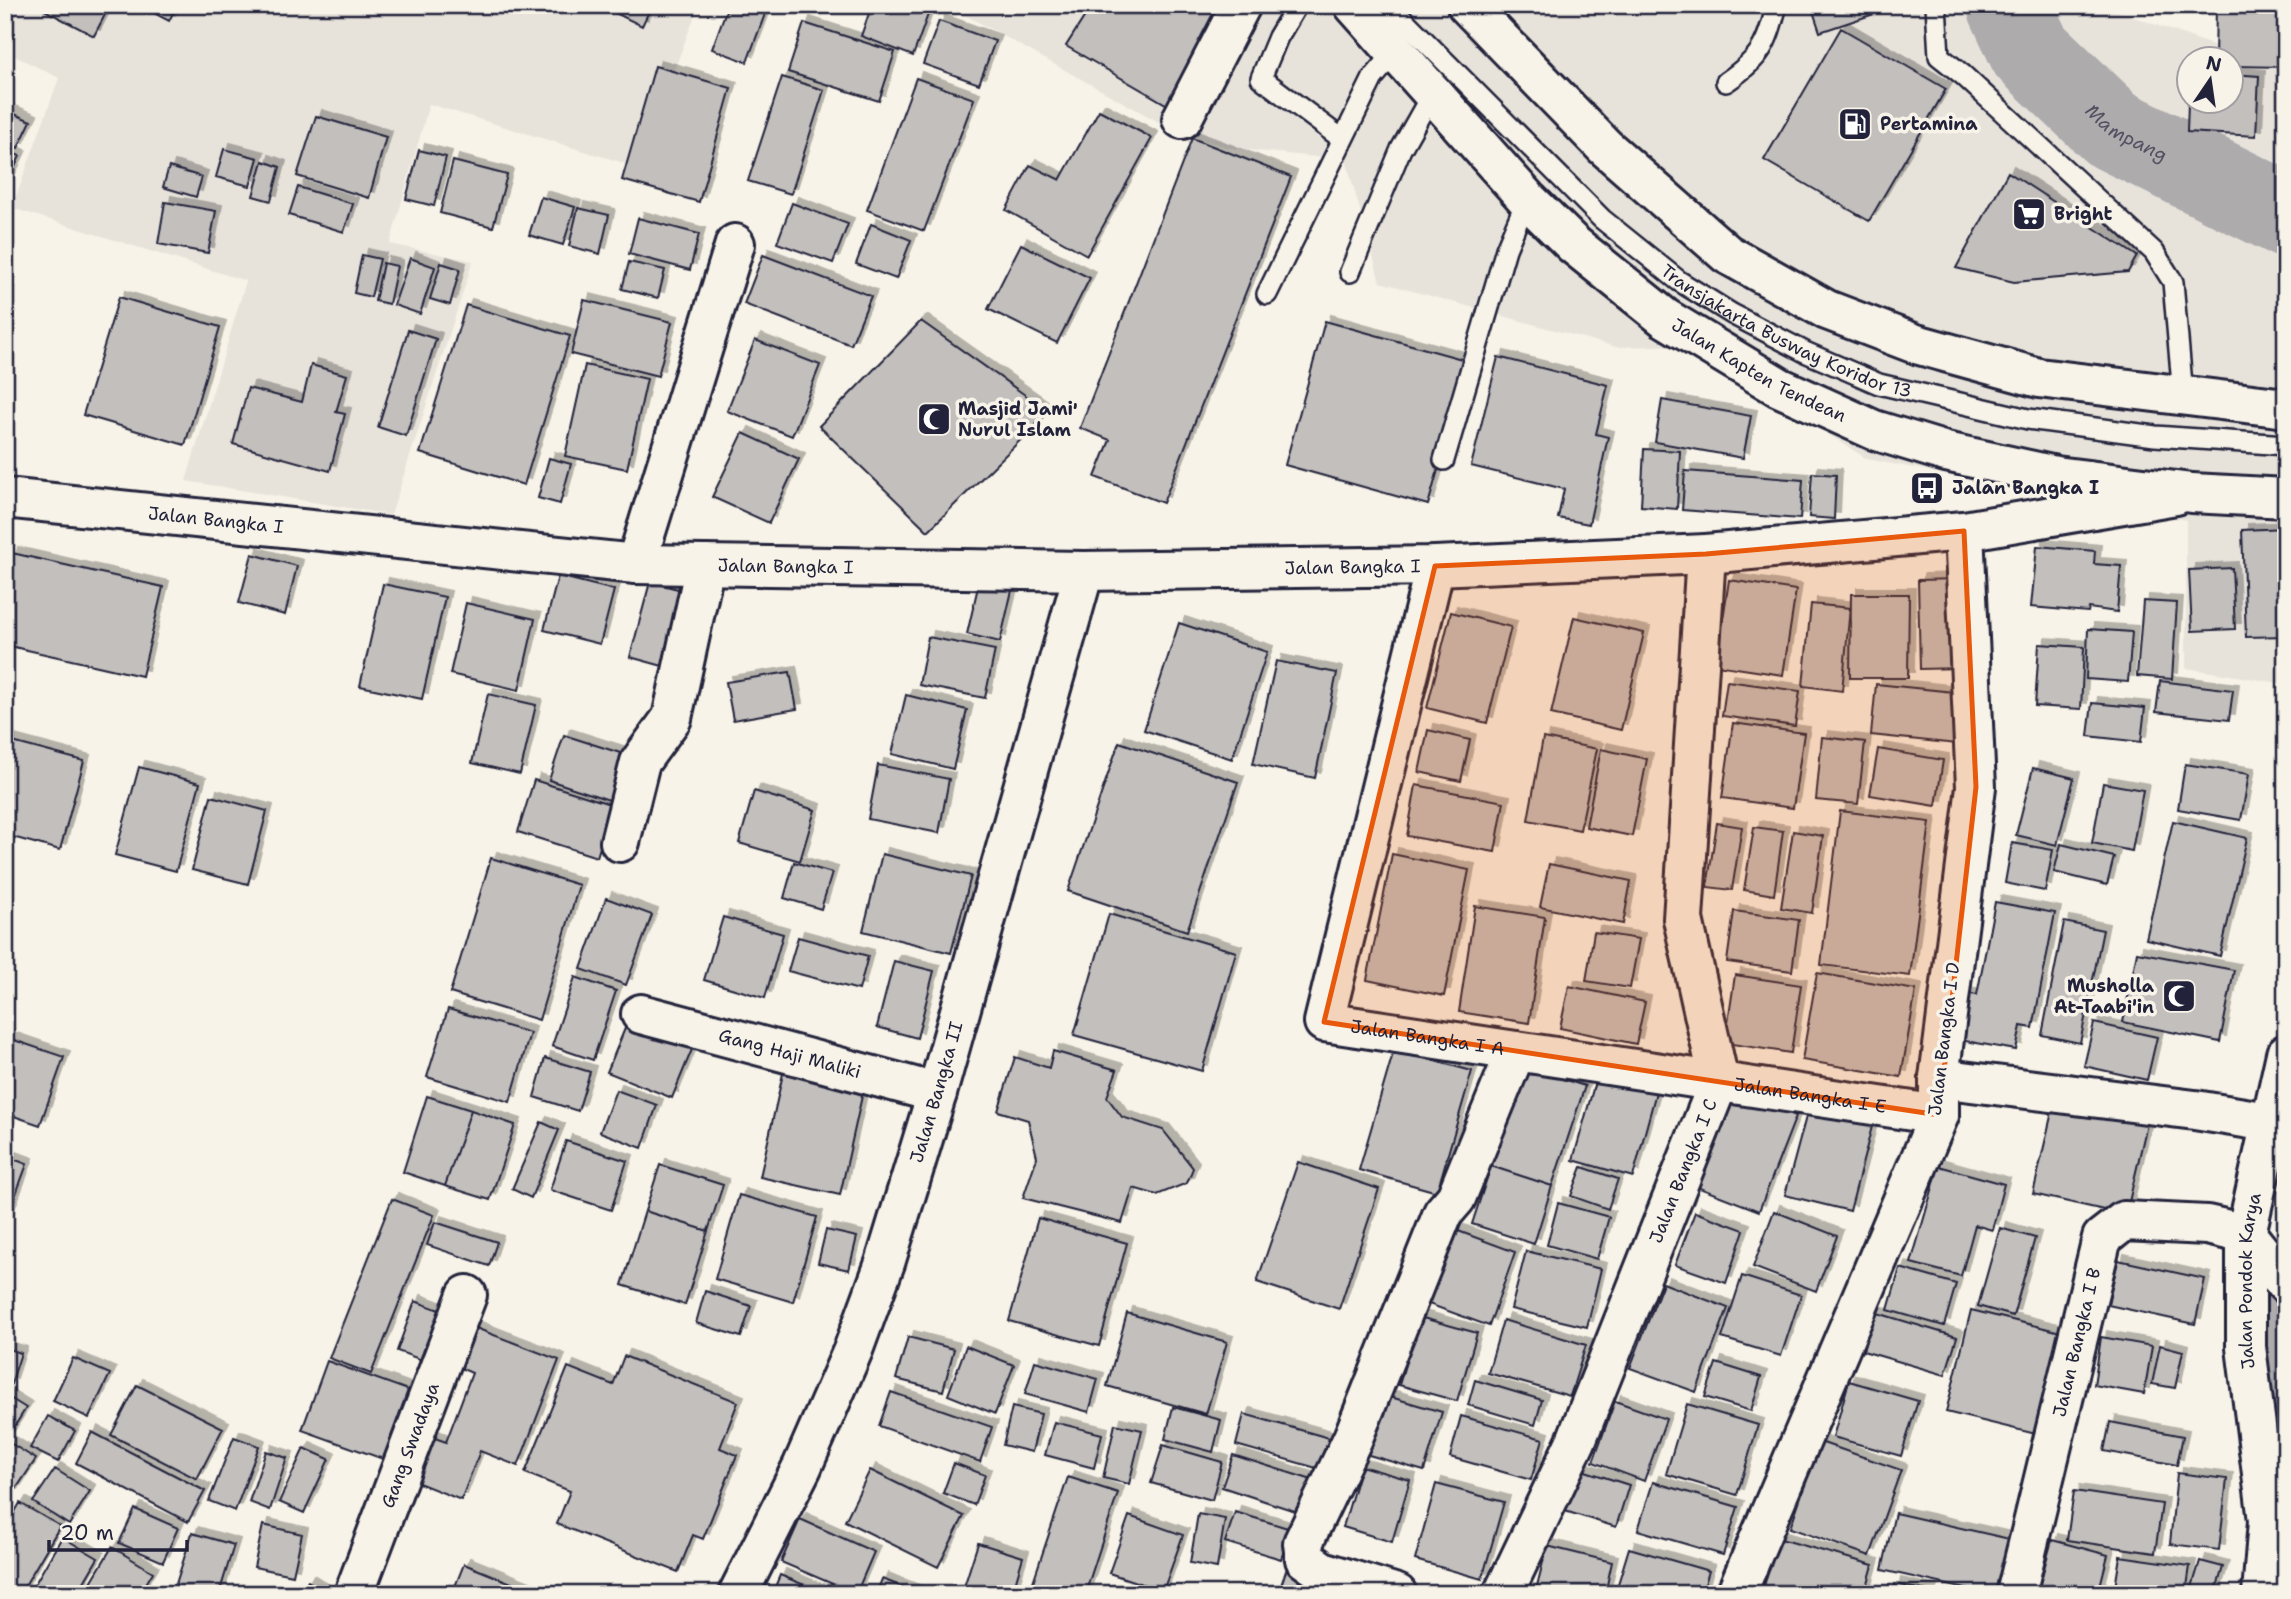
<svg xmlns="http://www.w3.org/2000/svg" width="2291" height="1599" viewBox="0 0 2291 1599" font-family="'Shantell Sans',sans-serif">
	<defs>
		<filter id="shadow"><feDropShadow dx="6" dy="-6" stdDeviation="0" flood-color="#0004"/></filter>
	</defs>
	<rect width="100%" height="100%" fill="#f7f3e8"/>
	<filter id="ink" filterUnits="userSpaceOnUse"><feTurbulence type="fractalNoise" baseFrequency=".0143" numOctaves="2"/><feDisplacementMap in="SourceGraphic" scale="14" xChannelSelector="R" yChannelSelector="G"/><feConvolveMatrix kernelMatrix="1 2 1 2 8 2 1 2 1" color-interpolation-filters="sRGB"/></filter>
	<g filter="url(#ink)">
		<path fill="#e7e3db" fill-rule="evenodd" d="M5 5H699L637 167 429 104 390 244 473 261 391 515 186 481 246 281 12 208 59 78 5 51Z
			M947 5H2100L2286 71V684L2186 668V520L1867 459 1690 345 1616 347 1380 282 1346 160 1229 148 1177 132ZM2190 60H2232V102H2190Z"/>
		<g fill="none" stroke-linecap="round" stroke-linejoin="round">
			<g stroke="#aeabad" stroke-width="84">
				<path id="s1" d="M2009 5 2030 51 2112 129 2286 215"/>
				<path d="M2286 1325 2283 1395 2286 1400"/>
			</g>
		</g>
		<path fill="#c2bfbd" stroke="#22223b" stroke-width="2" filter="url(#shadow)" d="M35 5H110L94 36Z
			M139 5H177L169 21Z
			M599 5H652L642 26Z
			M728 5H742L765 14 747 62 712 49Z
			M872 5 931 6 913 56 861 36Z
			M1092 5H1205L1220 19 1178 111 1066 46Z
			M1811 5H1901L1820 32Z
			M2216 5H2286V67L2232 66V60H2215Z
			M939 21 995 41 979 84 923 64Z
			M804 23 895 52 879 101 788 72Z
			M1841 28 1946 89 1869 221 1764 160Z
			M655 66 731 88 699 202 622 180Z
			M2189 72 2190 102H2232V74L2259 76 2256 136 2187 132Z
			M782 77 824 90 791 194 748 181Z
			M916 78 974 99 924 231 867 210Z
			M5 110 31 121 18 148 5 143Z
			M1099 110 1152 138 1087 255 1006 210 1030 165 1060 180Z
			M316 116 386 137 369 198 297 176Z
			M1192 138 1291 177 1163 503 1095 477 1110 440 1080 428Z
			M224 149 258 158 250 186 216 177Z
			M5 150 20 156 5 188Z
			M419 150 446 157 434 206 406 199Z
			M263 161 280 167 271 201 253 196Z
			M453 161 507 175 493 227 440 213Z
			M169 167 202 177 196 197 163 187Z
			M2008 172 2137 256 2128 272 2014 282 1956 268Z
			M298 187 353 204 344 232 289 215Z
			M541 197 575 207 563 245 529 235Z
			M165 202 216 211 208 253 158 244Z
			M792 203 848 224 833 263 777 243Z
			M578 208 609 215 600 254 569 246Z
			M638 218 699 234 690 270 629 254Z
			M871 224 911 240 896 279 856 264Z
			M1021 244 1090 278 1057 343 988 309Z
			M362 255 380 259 371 297 354 293Z
			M763 255 871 296 851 345 744 304Z
			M410 258 435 267 420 314 394 305Z
			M629 262 665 270 658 298 622 289Z
			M383 263 397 266 389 304 375 301Z
			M441 263 460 269 450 305 430 299Z
			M119 297 220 327 185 445 83 415Z
			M584 300 672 322 658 376 571 354Z
			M466 305 570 336 524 485 420 453Z
			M921 321 1049 412 928 531 819 426Z
			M1325 321 1469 361 1428 505 1285 465Z
			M408 330 436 339 406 436 378 427Z
			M755 340 820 365 792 436 727 411Z
			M1498 357 1608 385 1596 434 1608 437 1589 524 1558 518 1564 489 1471 466Z
			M311 365 347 375 336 412 345 414 330 471 233 444 248 388 302 402Z
			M585 365 647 379 627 469 565 456Z
			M1662 400 1751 416 1743 458 1655 442Z
			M743 433 799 459 769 523 712 497Z
			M1644 449 1680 451 1677 509 1641 506Z
			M549 458 571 464 560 504 538 498Z
			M1685 471 1803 480 1800 519 1682 510Z
			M1812 473 1836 475 1834 519 1809 517Z
			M2286 528V636L2246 637 2242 530Z
			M2037 546 2095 551 2094 564 2121 566 2117 612 2089 608 2088 612 2031 607Z
			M12 553 163 587 142 676 5 645V584Z
			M252 554 297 566 285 615 239 603Z
			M2232 568 2235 629 2192 631 2189 570Z
			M558 576 614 590 600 644 544 630Z
			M980 578 1013 586 1000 642 967 634Z
			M1958 579 1961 668 1920 669 1918 580Z
			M1729 580 1796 590 1783 675 1716 665Z
			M650 582 690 592 670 668 630 657Z
			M383 584 445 597 422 699 360 686Z
			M1851 594H1909L1908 678H1850Z
			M2143 601 2177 603 2172 679 2137 676Z
			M466 603 535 619 519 690 450 674Z
			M1811 604 1850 608 1842 691 1803 686Z
			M1451 612 1511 627 1487 723 1427 708Z
			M1574 617 1644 633 1621 730 1551 714Z
			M1179 623 1267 652 1232 759 1144 730Z
			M2088 629 2132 632 2128 682 2086 679Z
			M928 637 995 650 985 698 919 685Z
			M2039 644 2084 647 2081 709 2035 706Z
			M1276 661 1337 673 1315 778 1253 764Z
			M790 672 797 709 733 720 726 682Z
			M1727 681 1800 691 1795 726 1722 716Z
			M2160 681 2233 690 2229 720 2156 712Z
			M1876 684 1963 693 1957 744 1871 735Z
			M488 694 536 705 520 774 472 763Z
			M906 695 967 710 953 769 892 754Z
			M2092 703 2145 708 2141 742 2088 736Z
			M1733 723 1804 733 1793 808 1722 798Z
			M1428 730 1470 740 1461 781 1419 772Z
			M564 735 639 759 624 805 549 780Z
			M1822 737 1865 742 1858 804 1816 800Z
			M1543 738 1597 749 1580 830 1528 820Z
			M5 740 84 761 60 850 5 835Z
			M1119 742 1238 782 1187 931 1068 891Z
			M1601 749 1647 759 1632 836 1586 827Z
			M1878 749 1943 760 1936 806 1870 795Z
			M2185 764 2249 774 2241 820 2178 809Z
			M878 765 949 779 939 833 868 819Z
			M139 767 200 783 176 871 115 855Z
			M2033 768 2074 778 2057 845 2016 835Z
			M534 780 613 805 597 857 518 832Z
			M2103 783 2143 790 2132 851 2092 843Z
			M1416 785 1504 802 1495 852 1407 836Z
			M754 791 815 810 800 861 739 843Z
			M211 796 267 811 248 884 192 870Z
			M1840 811 1930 822 1910 976 1821 965Z
			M2173 821 2247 838 2220 956 2146 939Z
			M1717 823 1742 827 1732 890 1707 887Z
			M1754 827 1783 831 1774 895 1744 890Z
			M1793 831 1823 836 1812 913 1781 908Z
			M2012 843 2053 850 2045 891 2005 883Z
			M2061 844 2114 857 2107 885 2054 872Z
			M882 854 971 876 951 953 863 931Z
			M1392 854 1469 870 1444 996 1367 980Z
			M491 858 579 885 539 1020 450 993Z
			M794 862 832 873 821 909 784 898Z
			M1549 864 1631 881 1623 924 1540 907Z
			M606 898 652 915 626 985 581 969Z
			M1995 902 2055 913 2033 1028 2021 1026 2016 1050 1954 1039 1963 993 1977 995Z
			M1475 906 1545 917 1529 1023 1459 1012Z
			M1734 911 1799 920 1792 971 1727 962Z
			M1109 914 1236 952 1202 1071 1074 1035Z
			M723 917 783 934 765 998 704 980Z
			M2064 922 2103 930 2080 1043 2042 1035Z
			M1594 932 1639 939 1630 988 1586 981Z
			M798 937 868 956 859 990 788 971Z
			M2137 952 2234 970 2220 1042 2123 1022Z
			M894 961 934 971 917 1038 877 1027Z
			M1817 973 1916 990 1901 1077 1802 1060Z
			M1735 975 1801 985 1791 1053 1725 1043Z
			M575 977 616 991 593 1060 552 1046Z
			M1569 986 1645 1002 1636 1044 1560 1028Z
			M448 1009 530 1033 510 1102 427 1077Z
			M628 1021 693 1047 672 1098 607 1072Z
			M2094 1023 2157 1037 2147 1080 2084 1066Z
			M5 1037 64 1057 40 1125 5 1113Z
			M1394 1050 1472 1071 1437 1192 1359 1170Z
			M1053 1051 1117 1070 1107 1097 1122 1117 1163 1130 1193 1168 1187 1183 1157 1195 1133 1188 1122 1223 1023 1198 1037 1157 1028 1120 998 1111 1015 1057 1049 1068Z
			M545 1058 590 1072 578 1111 534 1097Z
			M786 1060 866 1078 840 1195 760 1177Z
			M1523 1067 1585 1086 1552 1186 1491 1166Z
			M1597 1075 1656 1092 1633 1177 1573 1160Z
			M1726 1088 1796 1116 1759 1211 1689 1184Z
			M616 1090 657 1105 642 1148 600 1132Z
			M427 1096 471 1110 445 1186 403 1172Z
			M1811 1098 1875 1115 1850 1211 1785 1195Z
			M2054 1103 2147 1124 2126 1215 2033 1194Z
			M471 1110 515 1125 490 1200 445 1186Z
			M541 1122 559 1130 531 1198 512 1189Z
			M566 1141 627 1161 611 1210 550 1190Z
			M5 1156 27 1164 5 1224Z
			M1298 1162 1379 1189 1339 1309 1257 1282Z
			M660 1165 723 1185 708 1231 645 1211Z
			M1491 1166 1552 1186 1534 1244 1472 1224Z
			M1939 1166 2004 1184 1992 1230 1975 1225 1961 1276 1911 1263Z
			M1582 1167 1618 1179 1608 1209 1571 1196Z
			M739 1195 817 1217 793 1302 715 1279Z
			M392 1199 434 1215 371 1374 329 1358Z
			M1558 1203 1609 1217 1597 1259 1547 1245Z
			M645 1211 708 1231 685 1305 622 1285Z
			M1774 1211 1837 1236 1816 1291 1753 1267Z
			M1695 1212 1744 1230 1726 1283 1675 1265Z
			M1038 1218 1127 1243 1099 1346 1009 1321Z
			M435 1222 497 1242 489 1266 427 1245Z
			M1450 1228 1515 1252 1489 1326 1423 1302Z
			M2000 1228 2035 1238 2013 1316 1978 1306Z
			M826 1230 857 1237 849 1270 818 1263Z
			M1526 1251 1601 1269 1587 1327 1511 1309Z
			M2118 1260 2205 1279 2195 1324 2108 1305Z
			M1900 1268 1956 1284 1944 1326 1888 1310Z
			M1742 1276 1801 1295 1781 1356 1722 1338Z
			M1663 1283 1728 1308 1696 1392 1630 1368Z
			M705 1291 751 1306 741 1337 696 1323Z
			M415 1301 450 1314 433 1364 397 1351Z
			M1971 1310 2069 1334 2044 1436 1946 1412Z
			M1874 1312 1957 1337 1945 1375 1863 1351Z
			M1127 1313 1227 1342 1206 1414 1107 1386Z
			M1419 1317 1477 1333 1457 1401 1399 1385Z
			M1503 1320 1586 1345 1570 1396 1488 1373Z
			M473 1327 559 1360 518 1466 480 1451 461 1500 406 1478 424 1434 446 1442 472 1373 458 1367Z
			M908 1337 954 1349 943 1391 896 1379Z
			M2101 1337 2152 1346 2144 1394 2094 1385Z
			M2160 1345 2183 1351 2175 1388 2152 1384Z
			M966 1346 1014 1365 995 1414 948 1395Z
			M5 1348 21 1353 11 1384 5 1382Z
			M624 1356 738 1402 720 1448 737 1455 703 1539 693 1535 678 1572 557 1524 570 1491 525 1473 568 1367 613 1385Z
			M73 1358 110 1374 89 1418 53 1401Z
			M327 1361 408 1390 383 1459 302 1430Z
			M1035 1361 1098 1379 1089 1412 1025 1394Z
			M1716 1363 1761 1377 1751 1411 1705 1397Z
			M1475 1380 1542 1400 1535 1425 1468 1405Z
			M1849 1381 1918 1401 1901 1456 1833 1437Z
			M137 1385 223 1428 197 1479 111 1435Z
			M891 1392 992 1427 980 1462 879 1426Z
			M1380 1394 1442 1412 1424 1471 1362 1453Z
			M5 1395 26 1408 8 1437 5 1435Z
			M1615 1401 1666 1419 1644 1481 1593 1462Z
			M1687 1404 1758 1425 1737 1495 1666 1474Z
			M1012 1407 1041 1414 1032 1452 1003 1445Z
			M1173 1407 1221 1420 1213 1452 1165 1439Z
			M1244 1414 1329 1438 1320 1469 1236 1445Z
			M48 1416 75 1431 58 1462 30 1448Z
			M1461 1416 1543 1439 1531 1480 1450 1457Z
			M1054 1422 1102 1434 1094 1468 1045 1455Z
			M2110 1422 2183 1436 2177 1465 2104 1451Z
			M1115 1424 1142 1430 1129 1484 1103 1478Z
			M92 1432 205 1491 188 1522 76 1463Z
			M234 1437 259 1446 235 1511 209 1501Z
			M5 1440 36 1459 12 1495 5 1491Z
			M1820 1442 1901 1470 1870 1556 1790 1528Z
			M1163 1445 1222 1462 1212 1500 1151 1483Z
			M304 1448 329 1459 304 1513 279 1502Z
			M266 1451 287 1458 270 1510 249 1502Z
			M1233 1455 1312 1480 1301 1513 1222 1487Z
			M954 1463 985 1475 974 1505 943 1493Z
			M1361 1466 1410 1480 1392 1542 1343 1527Z
			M55 1469 90 1491 69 1525 33 1502Z
			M1579 1469 1629 1485 1616 1527 1565 1511Z
			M870 1470 964 1516 938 1567 845 1521Z
			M2177 1473 2227 1479 2219 1550 2170 1544Z
			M1068 1477 1118 1493 1085 1594H1059L1032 1585Z
			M1653 1482 1738 1507 1723 1555 1638 1530Z
			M1436 1484 1504 1502 1482 1579 1415 1560Z
			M2074 1491 2162 1504 2155 1553 2067 1540Z
			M20 1503 60 1526 20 1594H5V1529Z
			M135 1509 178 1528 163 1562 119 1543Z
			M1235 1512 1291 1529 1281 1559 1225 1542Z
			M1895 1513 2014 1540 2002 1594H1988L1882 1570Z
			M1198 1514 1225 1519 1217 1568 1190 1563Z
			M1129 1516 1183 1535 1163 1591 1109 1573Z
			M800 1519 874 1552 856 1594 781 1562Z
			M263 1525 302 1534 293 1575 254 1567Z
			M192 1533 234 1545 219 1594H197L175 1587Z
			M62 1537 98 1558 77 1594H29Z
			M1777 1538 1873 1565 1865 1594H1762Z
			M2052 1540 2108 1555 2098 1594H2037Z
			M978 1543 1023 1557 1012 1594H975L963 1590Z
			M1547 1546 1612 1562 1605 1594H1535Z
			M112 1547 153 1572 140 1594H84Z
			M1629 1548 1709 1571 1702 1594H1615Z
			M2120 1556 2190 1566 2186 1594H2114Z
			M2200 1561 2223 1567 2215 1594H2190Z
			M464 1564 539 1594H452Z
			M1288 1565 1375 1594H1278Z
			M780 1575 826 1594H772Z
			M882 1579 921 1594H876Z
			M308 1581 328 1594H301Z
			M1895 1584 1932 1592 1931 1594H1893Z"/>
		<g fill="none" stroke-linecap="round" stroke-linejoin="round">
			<g stroke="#22223b" stroke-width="24">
				<g id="service">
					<path d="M1297 5 1278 37 1261 78 1342 139"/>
					<path id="s2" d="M1389 5 1602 219 1679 281 1732 314 1805 352 1879 384 2028 419 2155 436 2286 445"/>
					<path d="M1936 5 1939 56 1963 75 2154 252 2173 282 2183 396"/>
					<path d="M1726 82C1762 57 1766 46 1777 5"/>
					<path d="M1350 272 1401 149 1432 94"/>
					<path d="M1267 294 1373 78 1396 51"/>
					<path d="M1444 460 1506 249 1527 199"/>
				</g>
			</g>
			<g stroke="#22223b" stroke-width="44">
				<g id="minor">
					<path d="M1182 119 1241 5"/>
					<path d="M636 564 735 244"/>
					<path id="s3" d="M1435 566 1324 1022 1939 1115"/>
					<path d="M620 842 640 762 672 718 705 565"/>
					<path id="s4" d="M641 1014 937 1093"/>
					<path d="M1939 1078 2195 1110 2269 1122"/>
					<path id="s5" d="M354 1594 467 1295"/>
					<path id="s6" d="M738 1594 802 1467 853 1350 885 1263 937 1093 1084 571"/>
					<path d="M1397 1594 1322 1571 1305 1559 1303 1543 1353 1438 1443 1213 1456 1198 1516 1051"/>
					<path id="s7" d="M1503 1594 1576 1441 1719 1081 1683 919 1706 554"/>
					<path d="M1736 1594 1939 1115V1078L1976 787 1964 531"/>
					<path id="s8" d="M2016 1594 2102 1238 2124 1221 2207 1225 2246 1234 2286 1284"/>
					<path id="s9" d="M2262 1594 2268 1521 2246 1347V1234L2286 1054"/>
				</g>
			</g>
			<g stroke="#22223b" stroke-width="44">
				<g id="tertiary">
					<path id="s10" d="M5 498 636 564 1084 571 1435 566 1706 554 1964 531 2176 495"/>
				</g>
			</g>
			<g stroke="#22223b" stroke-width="44">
				<g id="primary">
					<path id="s11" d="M1354 5 1527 199 1573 244 1665 318 1779 387 1874 430 1946 452 2056 476 2192 493 2286 498"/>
					<path d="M1467 5 1605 147 1727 254 1827 310 1916 344 2039 378 2286 408"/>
				</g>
			</g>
			<use href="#service" stroke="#f7f3e8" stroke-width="19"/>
			<use href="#minor" stroke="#f7f3e8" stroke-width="38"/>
			<use href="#tertiary" stroke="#f7f3e8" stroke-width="38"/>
			<use href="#primary" stroke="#f7f3e8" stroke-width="38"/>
		</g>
	</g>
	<path fill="#e8590c" fill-opacity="0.2" stroke="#e8590c" stroke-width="5" stroke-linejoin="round" d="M1964 531 1976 787 1939 1115 1324 1022 1435 566 1706 554Z"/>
	<defs>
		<g id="fuel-square" transform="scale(1.75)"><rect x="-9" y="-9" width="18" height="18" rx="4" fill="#22223b" stroke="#f7f3e8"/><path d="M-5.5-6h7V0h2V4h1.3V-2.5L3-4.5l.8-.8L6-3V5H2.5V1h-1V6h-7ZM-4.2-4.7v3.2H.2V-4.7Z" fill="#fff"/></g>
		<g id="supermarket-square" transform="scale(1.75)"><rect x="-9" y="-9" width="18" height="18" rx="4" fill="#22223b" stroke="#f7f3e8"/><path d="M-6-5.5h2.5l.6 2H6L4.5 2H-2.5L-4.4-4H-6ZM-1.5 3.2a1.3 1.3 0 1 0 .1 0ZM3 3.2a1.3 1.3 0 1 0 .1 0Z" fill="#fff"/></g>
		<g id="mosque-square" transform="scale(1.75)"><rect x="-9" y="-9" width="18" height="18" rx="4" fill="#22223b" stroke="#f7f3e8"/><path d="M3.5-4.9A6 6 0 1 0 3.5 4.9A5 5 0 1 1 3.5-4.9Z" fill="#fff"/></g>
		<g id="bus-square" transform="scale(1.75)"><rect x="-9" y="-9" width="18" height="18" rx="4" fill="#22223b" stroke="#f7f3e8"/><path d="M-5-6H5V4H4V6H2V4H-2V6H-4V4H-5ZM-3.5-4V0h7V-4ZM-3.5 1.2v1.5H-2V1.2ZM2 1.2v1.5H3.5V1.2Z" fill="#fff"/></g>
	</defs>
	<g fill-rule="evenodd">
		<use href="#fuel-square" x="1855" y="124"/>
		<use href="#supermarket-square" x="2029" y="214"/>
		<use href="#mosque-square" x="934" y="419"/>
		<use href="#bus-square" x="1927" y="488"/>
		<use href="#mosque-square" x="2179" y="996"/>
	</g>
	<g text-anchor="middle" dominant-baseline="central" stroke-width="7" stroke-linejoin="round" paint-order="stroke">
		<g font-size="18" font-weight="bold" fill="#22223b" stroke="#f7f3e8" text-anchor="start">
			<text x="1880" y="124">Pertamina</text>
			<text x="2054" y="214">Bright</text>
			<text x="958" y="409">Masjid Jami'<tspan x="958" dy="21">Nurul Islam</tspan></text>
			<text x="1952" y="488">Jalan Bangka I</text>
			<text x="2154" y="986" text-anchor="end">Musholla<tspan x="2154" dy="21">At-Taabi'in</tspan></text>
		</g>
		<g font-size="18" fill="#22223b" stroke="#f7f3e8">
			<text stroke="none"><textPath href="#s2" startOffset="520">Transjakarta Busway Koridor 13</textPath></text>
			<text stroke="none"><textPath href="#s11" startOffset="550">Jalan Kapten Tendean</textPath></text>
			<text stroke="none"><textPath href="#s10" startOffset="212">Jalan Bangka I</textPath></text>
			<text stroke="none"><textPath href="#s10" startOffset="784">Jalan Bangka I</textPath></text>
			<text stroke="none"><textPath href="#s10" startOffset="1351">Jalan Bangka I</textPath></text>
			<text stroke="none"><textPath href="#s3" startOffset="574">Jalan Bangka I A</textPath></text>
			<text transform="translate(1944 1039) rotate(-83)">Jalan Bangka I D</text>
			<text stroke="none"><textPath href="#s4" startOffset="154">Gang Haji Maliki</textPath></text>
			<text stroke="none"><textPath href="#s6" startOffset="541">Jalan Bangka II</textPath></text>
			<text stroke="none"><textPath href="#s3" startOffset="961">Jalan Bangka I E</textPath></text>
			<text stroke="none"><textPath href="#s7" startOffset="460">Jalan Bangka I C</textPath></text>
			<text stroke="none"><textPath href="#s9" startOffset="315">Jalan Pondok Karya</textPath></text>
			<text stroke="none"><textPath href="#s8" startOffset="259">Jalan Bangka I B</textPath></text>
			<text stroke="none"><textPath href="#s5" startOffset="159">Gang Swadaya</textPath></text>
		</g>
		<g font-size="19" font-style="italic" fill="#535263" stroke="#f7f3e8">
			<text stroke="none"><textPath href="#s1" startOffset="178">Mampang</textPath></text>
		</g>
	</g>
	<rect width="2291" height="1599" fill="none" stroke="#f7f3e8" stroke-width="28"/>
	<rect x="14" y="14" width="2263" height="1571" fill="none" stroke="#22223b" stroke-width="2.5" filter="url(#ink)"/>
	<g transform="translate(2210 80) rotate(13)"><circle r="33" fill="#f7f3e8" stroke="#a29fa3" stroke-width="2"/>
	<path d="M0-5L12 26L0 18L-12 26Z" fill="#22223b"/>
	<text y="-10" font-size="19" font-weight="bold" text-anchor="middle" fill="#22223b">N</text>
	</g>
	<path d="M49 1540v10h138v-10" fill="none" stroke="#22223b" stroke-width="3.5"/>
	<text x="60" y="1540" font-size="21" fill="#22223b" stroke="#f7f3e8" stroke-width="5" paint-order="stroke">20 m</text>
</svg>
